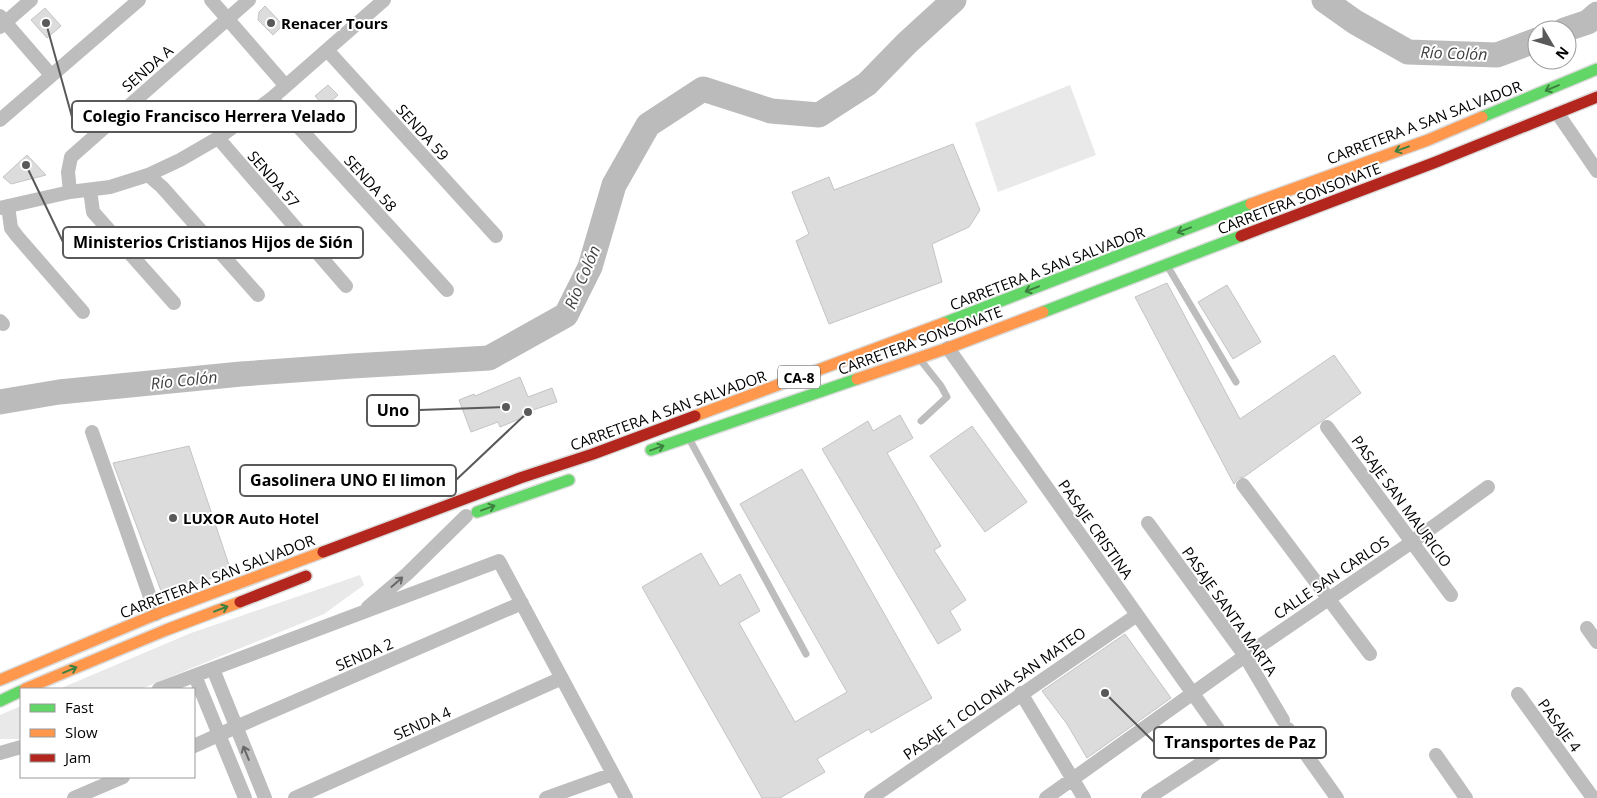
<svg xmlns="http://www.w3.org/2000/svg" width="1597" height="798" viewBox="0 0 1597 798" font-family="'Open Sans',sans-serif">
	<rect width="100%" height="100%" fill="#fff"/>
	<path fill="#e9e9e9" d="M1070 85 1096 155 998 192 975 123Z
		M360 575 364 585 324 614 141 689H59L191 633Z
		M21 706V739H0V715Z"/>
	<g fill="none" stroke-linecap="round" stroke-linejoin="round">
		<path stroke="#bbb" stroke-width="25" d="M1324 0 1355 22 1408 52 1497 55 1537 40
			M1564 30 1588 22 1597 14
			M0 402 59 392 241 374 352 366 489 358 566 315 590 267 614 185 648 125 703 89 771 111 819 115 867 84 907 43 954 0"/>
	</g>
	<path fill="#dcdcdc" stroke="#c4c4c4" d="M265 6 283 25 273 35 258 20 259 12Z
		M45 8 61 26 47 38 31 20Z
		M328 85 338 95 325 107 315 96Z
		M953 144 980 210 969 227 932 244 942 282 829 324 796 241 809 234 792 192 829 177 834 190Z
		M27 155 46 175 11 184 3 177Z
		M1167 283 1240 419 1334 355 1361 393 1244 477 1238 478 1234 484 1135 297Z
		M1227 285 1261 342 1233 359 1198 302Z
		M520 377 528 397 552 388 557 402 533 410 534 413 500 427 498 422 471 432 459 400 474 394 475 396Z
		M900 415 913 438 887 453 941 546 934 550 966 600 950 611 961 630 938 644 822 449 868 421 873 431Z
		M972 426 1027 502 985 532 930 456Z
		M189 446 231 571 163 596 113 463Z
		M802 469 932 698 871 733 869 729 817 759 825 772 780 798H762L642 587 701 553 720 586 740 574 760 611 739 623 795 722 847 692 740 504Z
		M1125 634 1171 698 1087 758 1067 724 1042 691Z"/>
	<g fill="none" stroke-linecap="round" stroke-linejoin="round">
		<g stroke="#dbdbdb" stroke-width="14">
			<path id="fast" d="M1482 117 1597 69
				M1043 312 1241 236
				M944 323 1251 204
				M651 450 857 379
				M477 512 569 480
				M0 701 21 691"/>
		</g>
		<g stroke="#dbdbdb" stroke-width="14">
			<path id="slow" d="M1251 204 1428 140 1482 117
				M857 379 948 348 1043 312
				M695 416 944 323
				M0 680 159 613 323 552
				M25 689 166 630 240 602"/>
		</g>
		<g stroke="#dbdbdb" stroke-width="14">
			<path id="jam" d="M1241 236 1436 162 1597 97
				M323 552 520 478 593 454 695 416
				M240 602 306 576"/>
		</g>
		<path stroke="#bdbdbd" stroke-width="7" d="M1168 267 1236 382
			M921 421 947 397 941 386 922 362
			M691 442 806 654"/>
		<path stroke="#bdbdbd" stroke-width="14" d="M211 0 285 85
			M0 16 51 75
			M0 27 31 0
			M327 50 496 236
			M271 99 284 111 447 290
			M1558 114 1597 171
			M0 120 139 0
			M218 138 346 286
			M148 175 162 187 258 295
			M90 190 93 212 174 303
			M70 192 68 172 71 157 249 0
			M8 206 11 228 17 236 83 312
			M0 208 70 192 110 187 148 175 180 160 218 138 271 99 384 0
			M0 321 3 324
			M948 348 1218 729
			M1327 427 1451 595
			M92 432 156 614
			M1243 485 1370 654
			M1148 523 1245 656 1283 720
			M368 607 407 574 466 516
			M1587 628 1597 642
			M213 669 265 798
			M195 676 245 798
			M159 689 499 561 626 798
			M1021 693 1084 798
			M1518 694 1593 798
			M1288 729 1337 798
			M194 746 236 727 522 603
			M0 753 21 747
			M1436 755 1466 798
			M74 798 123 777
			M295 798 562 678
			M546 798 613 774
			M871 798 1137 615
			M1046 798 1245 656 1412 542 1488 487
			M1148 798 1220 751"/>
		<use href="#fast" stroke="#63d668" stroke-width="11"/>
		<use href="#slow" stroke="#ff974d" stroke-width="11"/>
		<use href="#jam" stroke="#b3261e" stroke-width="11"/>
	</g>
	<defs><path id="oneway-shaft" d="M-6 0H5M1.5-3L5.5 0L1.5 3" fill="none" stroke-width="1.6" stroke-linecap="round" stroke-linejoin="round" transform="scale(1.25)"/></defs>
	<g stroke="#3b803e">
		<use href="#oneway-shaft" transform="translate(1552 88) rotate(157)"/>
		<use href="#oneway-shaft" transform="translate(1402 149) rotate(160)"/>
		<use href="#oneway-shaft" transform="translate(1184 230) rotate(159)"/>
		<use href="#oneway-shaft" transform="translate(1032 289) rotate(159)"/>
		<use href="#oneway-shaft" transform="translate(657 448) rotate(-20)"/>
		<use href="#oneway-shaft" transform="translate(488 508) rotate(-20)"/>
		<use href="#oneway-shaft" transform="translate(221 609) rotate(-21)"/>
		<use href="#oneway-shaft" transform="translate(70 670) rotate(-23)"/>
	</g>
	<g stroke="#686868">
		<use href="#oneway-shaft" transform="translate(397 582) rotate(-41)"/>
		<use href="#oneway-shaft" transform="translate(246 753) rotate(-112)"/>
	</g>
	<g fill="#595959" stroke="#fff" stroke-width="2">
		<circle cx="271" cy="23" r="5"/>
		<circle cx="173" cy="518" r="5"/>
	</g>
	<g text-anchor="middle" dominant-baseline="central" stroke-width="4" stroke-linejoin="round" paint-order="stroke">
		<rect fill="#fff" stroke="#4c4c4c" stroke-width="1" x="778" y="365.5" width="42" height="23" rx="4"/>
		<g font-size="14" font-weight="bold" fill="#000">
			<text x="799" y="377">CA-8</text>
		</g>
		<g font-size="15" font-weight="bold" fill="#000" stroke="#fff" text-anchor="start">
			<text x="281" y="23">Renacer Tours</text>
			<text x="183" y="518">LUXOR Auto Hotel</text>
		</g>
		<g font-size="15" fill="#000" stroke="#fff">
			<text transform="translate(147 68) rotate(-41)">SENDA A</text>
			<text transform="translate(1424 122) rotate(-21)">CARRETERA A SAN SALVADOR</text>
			<text transform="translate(423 132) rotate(48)">SENDA 59</text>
			<text transform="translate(274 179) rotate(49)">SENDA 57</text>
			<text transform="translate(371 183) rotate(48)">SENDA 58</text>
			<text transform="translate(1299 198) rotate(-21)">CARRETERA SONSONATE</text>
			<text transform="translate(1047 268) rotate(-21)">CARRETERA A SAN SALVADOR</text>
			<text transform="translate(920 340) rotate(-20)">CARRETERA SONSONATE</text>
			<text transform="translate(668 410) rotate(-20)">CARRETERA A SAN SALVADOR</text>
			<text transform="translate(1402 501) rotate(54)">PASAJE SAN MAURICIO</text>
			<text transform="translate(1096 529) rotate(55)">PASAJE CRISTINA</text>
			<text transform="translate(217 576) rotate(-21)">CARRETERA A SAN SALVADOR</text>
			<text transform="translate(1331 577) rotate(-34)">CALLE SAN CARLOS</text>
			<text transform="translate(1230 611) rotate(55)">PASAJE SANTA MARTA</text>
			<text transform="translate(364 654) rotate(-23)">SENDA 2</text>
			<text transform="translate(994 693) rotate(-35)">PASAJE 1 COLONIA SAN MATEO</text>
			<text transform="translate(422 723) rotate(-24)">SENDA 4</text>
			<text transform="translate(1560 725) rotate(54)">PASAJE 4</text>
		</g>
		<g font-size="16" font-style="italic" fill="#3f3f3f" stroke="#fff">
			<text transform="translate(1454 53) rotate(2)">Río Colón</text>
			<text transform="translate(582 277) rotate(-67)">Río Colón</text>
			<text transform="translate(184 380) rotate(-6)">Río Colón</text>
		</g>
	</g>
	<path fill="none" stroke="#595959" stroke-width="2" d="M46 23L72 117M26 165L63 242M506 407L419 410M528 412L456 480M1105 693L1154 742"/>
	<g fill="#595959" stroke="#fff" stroke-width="2">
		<circle cx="46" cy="23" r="5"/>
		<circle cx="26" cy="165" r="5"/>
		<circle cx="506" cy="407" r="5"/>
		<circle cx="528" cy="412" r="5"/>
		<circle cx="1105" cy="693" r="5"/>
	</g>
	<g fill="#fff" stroke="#595959" stroke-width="2">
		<rect x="72" y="101" width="284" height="31" rx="5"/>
		<rect x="63" y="227" width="300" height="31" rx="5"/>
		<rect x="367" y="395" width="52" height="31" rx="5"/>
		<rect x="240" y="465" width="216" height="31" rx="5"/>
		<rect x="1154" y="727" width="172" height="31" rx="5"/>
	</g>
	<g font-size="16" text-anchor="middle" font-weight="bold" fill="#000">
		<text x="214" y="122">Colegio Francisco Herrera Velado</text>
		<text x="213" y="248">Ministerios Cristianos Hijos de Sión</text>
		<text x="393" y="416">Uno</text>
		<text x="348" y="486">Gasolinera UNO El limon</text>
		<text x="1240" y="748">Transportes de Paz</text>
	</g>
	<rect x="20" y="688" width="175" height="90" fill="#ffffff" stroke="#999999"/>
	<rect x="30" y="704" width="25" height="8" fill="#63d668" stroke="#999999"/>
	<text x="65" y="713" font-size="15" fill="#000000">Fast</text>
	<rect x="30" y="729" width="25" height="8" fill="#ff974d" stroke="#999999"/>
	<text x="65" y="738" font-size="15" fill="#000000">Slow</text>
	<rect x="30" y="754" width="25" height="8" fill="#b3261e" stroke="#999999"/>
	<text x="65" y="763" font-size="15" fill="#000000">Jam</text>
	<g transform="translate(1552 45) rotate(128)"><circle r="24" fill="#ffffff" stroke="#999999"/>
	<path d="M0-4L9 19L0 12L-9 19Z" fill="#595959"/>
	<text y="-8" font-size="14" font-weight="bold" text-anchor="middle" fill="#000000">N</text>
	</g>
</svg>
